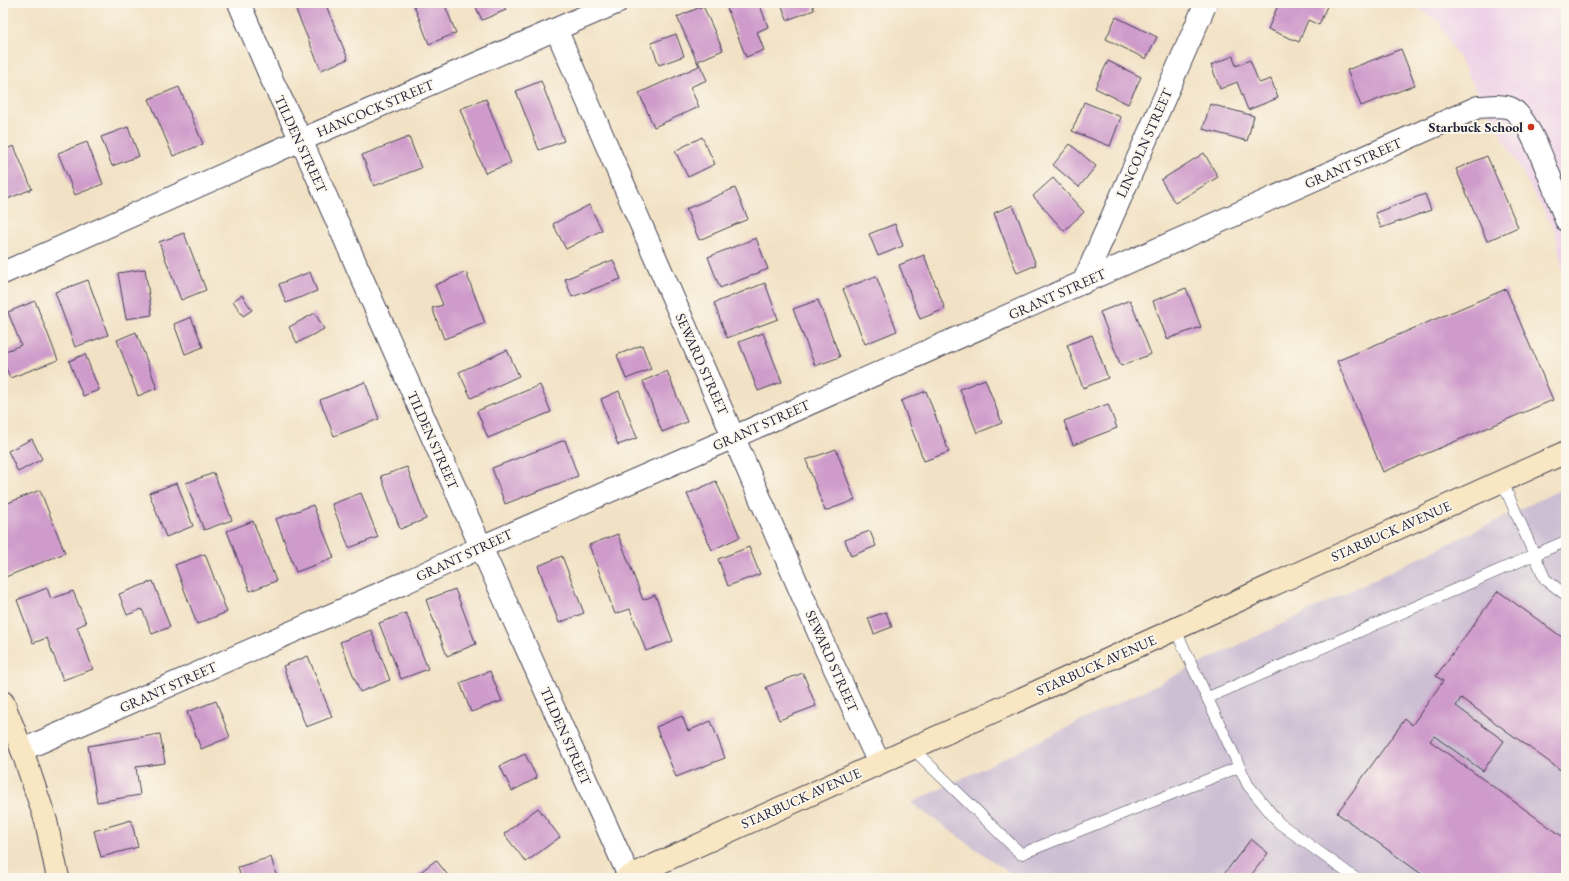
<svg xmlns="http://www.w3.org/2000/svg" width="1569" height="881" viewBox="0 0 1569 881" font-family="'EB Garamond',serif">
	<rect width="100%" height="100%" fill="#fbf7ec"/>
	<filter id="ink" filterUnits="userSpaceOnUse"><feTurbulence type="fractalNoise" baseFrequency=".025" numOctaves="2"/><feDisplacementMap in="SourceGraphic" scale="8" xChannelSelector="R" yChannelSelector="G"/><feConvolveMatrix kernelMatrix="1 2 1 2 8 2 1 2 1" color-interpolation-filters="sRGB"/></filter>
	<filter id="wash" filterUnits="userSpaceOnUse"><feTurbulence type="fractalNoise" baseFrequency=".012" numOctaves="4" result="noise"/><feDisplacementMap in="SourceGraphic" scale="16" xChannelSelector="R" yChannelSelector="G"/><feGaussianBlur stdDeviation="0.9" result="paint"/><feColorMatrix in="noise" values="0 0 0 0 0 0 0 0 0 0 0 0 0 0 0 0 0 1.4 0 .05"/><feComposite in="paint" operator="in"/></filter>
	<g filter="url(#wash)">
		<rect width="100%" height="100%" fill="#f2e2c5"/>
		<path fill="#eed0e7" d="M1411 3H1566V293L1556 233 1438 21Z"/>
		<path fill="#ccbed3" d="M1566 487V878H1017L911 803Z"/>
		<g id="blocks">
			<path fill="#cf9bcb" d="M293 3H325L348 59 321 70Z
				M413 3H444L456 33 429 44Z
				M474 3H503L506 10 482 20Z
				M725 3H759L768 27 757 32 764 50 746 57Z
				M781 3H812L814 10 787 20Z
				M1279 3H1319L1327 6 1319 25 1308 20 1299 42 1268 29Z
				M703 6 723 50 698 61 707 80 690 87 699 107 654 127 639 93 699 66 677 17Z
				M1116 17 1157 37 1146 59 1106 39Z
				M676 34 684 56 659 65 651 43Z
				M1401 49 1415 85 1361 106 1347 70Z
				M1233 56 1236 66 1250 60 1259 83 1271 79 1278 98 1248 110 1237 82 1220 89 1211 65Z
				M1108 61 1141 77 1128 104 1095 88Z
				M541 81 564 141 539 150 516 91Z
				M179 87 203 144 173 156 149 99Z
				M486 99 511 163 485 173 460 109Z
				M1084 102 1121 117 1110 146 1072 131Z
				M1210 104 1254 116 1247 141 1203 129Z
				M128 127 139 156 112 166 101 137Z
				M409 137 421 168 374 186 362 155Z
				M702 137 715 164 688 177 675 151Z
				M87 142 103 184 75 195 58 153Z
				M1070 144 1096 166 1079 187 1053 165Z
				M14 146 32 189 5 200 3 195V150Z
				M1204 153 1218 177 1175 203 1161 180Z
				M1487 156 1518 227 1487 241 1456 169Z
				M1053 178 1084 212 1064 231 1033 196Z
				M735 188 748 219 699 240 686 209Z
				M1425 194 1431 210 1381 228 1375 213Z
				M589 205 602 230 566 249 553 224Z
				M1013 205 1036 265 1017 273 994 213Z
				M895 224 903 246 878 256 869 234Z
				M184 233 206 290 181 300 159 242Z
				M756 238 768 269 720 288 708 257Z
				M924 255 945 309 920 319 899 265Z
				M613 260 621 279 572 297 565 279Z
				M145 269 152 315 126 319 118 273Z
				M310 272 317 291 286 303 279 284Z
				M466 272 485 323 444 339 432 308 443 305 435 285Z
				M876 276 897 331 865 344 843 289Z
				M88 280 108 335 75 347 55 292Z
				M765 283 778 319 727 338 714 303Z
				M1186 288 1201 327 1167 339 1153 301Z
				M1506 289 1553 400 1383 472 1337 361Z
				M242 295 252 310 243 316 233 301Z
				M818 300 840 357 815 366 793 309Z
				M1130 300 1151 354 1121 366 1100 312Z
				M35 301 58 360 10 378 3 361V352L21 345 8 312Z
				M315 313 324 329 297 343 289 327Z
				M191 317 203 347 185 354 174 324Z
				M136 332 157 388 138 396 117 340Z
				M763 333 782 382 758 391 739 342Z
				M1092 335 1108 378 1083 388 1067 345Z
				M642 345 651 369 626 379 617 355Z
				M507 350 519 376 471 398 459 372Z
				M85 354 99 390 83 396 69 361Z
				M667 371 687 422 662 432 643 381Z
				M985 379 1002 423 977 433 960 389Z
				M365 382 379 419 334 436 320 400Z
				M540 385 551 412 488 438 477 411Z
				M619 391 637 438 618 445 601 399Z
				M926 391 949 452 924 461 901 401Z
				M1108 404 1117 428 1073 445 1064 421Z
				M32 439 42 459 18 472 8 451Z
				M565 440 578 476 505 504 492 468Z
				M836 449 855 500 825 511 806 460Z
				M407 467 426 519 400 529 381 476Z
				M214 473 232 520 204 530 186 483Z
				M716 481 740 537 712 550 687 494Z
				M177 483 193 526 166 537 149 493Z
				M40 490 65 553 3 578V505Z
				M361 493 378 537 349 548 332 504Z
				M313 505 334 558 296 572 276 519Z
				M253 521 276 581 250 591 227 531Z
				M870 531 876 546 851 556 845 540Z
				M618 534 643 600 655 595 673 641 646 651 630 609 615 614 589 545Z
				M749 547 760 574 728 586 718 559Z
				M205 554 227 612 197 624 175 565Z
				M562 556 584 613 559 623 538 566Z
				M153 581 170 627 152 634 142 609 127 615 119 594Z
				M47 588 51 599 73 591 86 623 77 627 93 669 63 680 47 638 33 643 17 600Z
				M455 589 476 644 447 656 426 600Z
				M1498 591 1566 640V774L1461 698 1456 706 1504 741 1483 771 1434 736 1430 741 1566 839V878H1427L1337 813 1405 719 1412 725 1443 681 1436 676Z
				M886 612 892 627 874 634 868 618Z
				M406 613 428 669 401 679 379 623Z
				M371 630 390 680 360 692 340 642Z
				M308 656 332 717 306 727 283 666Z
				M490 671 502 701 471 712 460 683Z
				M803 673 816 706 779 720 766 687Z
				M216 701 230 737 201 749 187 712Z
				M682 716 688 731 711 721 725 758 676 777 656 727Z
				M160 734 165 763 136 767 140 795 97 802 88 746Z
				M525 754 537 778 512 791 500 766Z
				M538 808 560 837 526 862 504 834Z
				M131 820 138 847 101 857 94 831Z
				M1251 839 1268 853 1249 878H1221Z
				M271 857 277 878H241L238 867Z
				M436 860 450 878H413Z"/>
		</g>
	</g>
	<g filter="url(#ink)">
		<use href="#blocks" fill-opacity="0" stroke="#413f50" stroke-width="1"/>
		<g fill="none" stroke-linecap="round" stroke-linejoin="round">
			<g stroke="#413f50" stroke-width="12">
				<path id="lane" d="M1502 481 1545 579 1566 595
					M1175 629 1248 785 1279 823 1355 878
					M1207 698 1566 541
					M912 748 1021 854 1239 767"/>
			</g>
			<g stroke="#413f50" stroke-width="24">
				<path id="street" d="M239 3 272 80 301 140 481 547 629 876
					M556 29 827 652 879 763
					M3 273 301 140 616 3
					M1083 283 1206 3
					M22 750 404 583 481 547 734 437 1478 107C1487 107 1503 104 1512 109 1533 122 1556 195 1566 220"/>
			</g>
			<g stroke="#413f50" stroke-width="24">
				<path id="secondary" d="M3 702 22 750 46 821 58 878
					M626 878 1566 452"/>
			</g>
			<use href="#lane" stroke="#fff" stroke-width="11"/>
			<use href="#street" stroke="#fff" stroke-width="22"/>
			<use href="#secondary" stroke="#f9e7c3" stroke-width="22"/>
		</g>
	</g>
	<circle fill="#c8321e" stroke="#fbf7ec" stroke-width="1.5" cx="1531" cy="127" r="4"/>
	<g text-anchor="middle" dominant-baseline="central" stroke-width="4" stroke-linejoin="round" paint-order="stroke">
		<g font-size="14" fill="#22223b" stroke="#fbf7ec">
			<text transform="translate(375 108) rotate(-23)">HANCOCK STREET</text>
			<text transform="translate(1144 143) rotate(-66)">LINCOLN STREET</text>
			<text transform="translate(301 144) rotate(65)">TILDEN STREET</text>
			<text transform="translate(1353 163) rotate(-24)">GRANT STREET</text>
			<text transform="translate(1057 294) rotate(-24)">GRANT STREET</text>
			<text transform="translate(702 364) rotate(66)">SEWARD STREET</text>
			<text transform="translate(761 425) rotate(-24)">GRANT STREET</text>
			<text transform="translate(433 440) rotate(66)">TILDEN STREET</text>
			<text transform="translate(1391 531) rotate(-24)">STARBUCK AVENUE</text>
			<text transform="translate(464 555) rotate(-25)">GRANT STREET</text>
			<text transform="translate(832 661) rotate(66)">SEWARD STREET</text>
			<text transform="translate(1096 665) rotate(-24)">STARBUCK AVENUE</text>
			<text transform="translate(168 687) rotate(-24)">GRANT STREET</text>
			<text transform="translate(566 736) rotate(66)">TILDEN STREET</text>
			<text transform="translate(801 798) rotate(-24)">STARBUCK AVENUE</text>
		</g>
		<g font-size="14" font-weight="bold" fill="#22223b" stroke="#fbf7ec" text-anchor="end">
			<text x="1523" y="127">Starbuck School</text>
		</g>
	</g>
	<rect width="1569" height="881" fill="none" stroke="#fbf7ec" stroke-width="16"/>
</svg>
